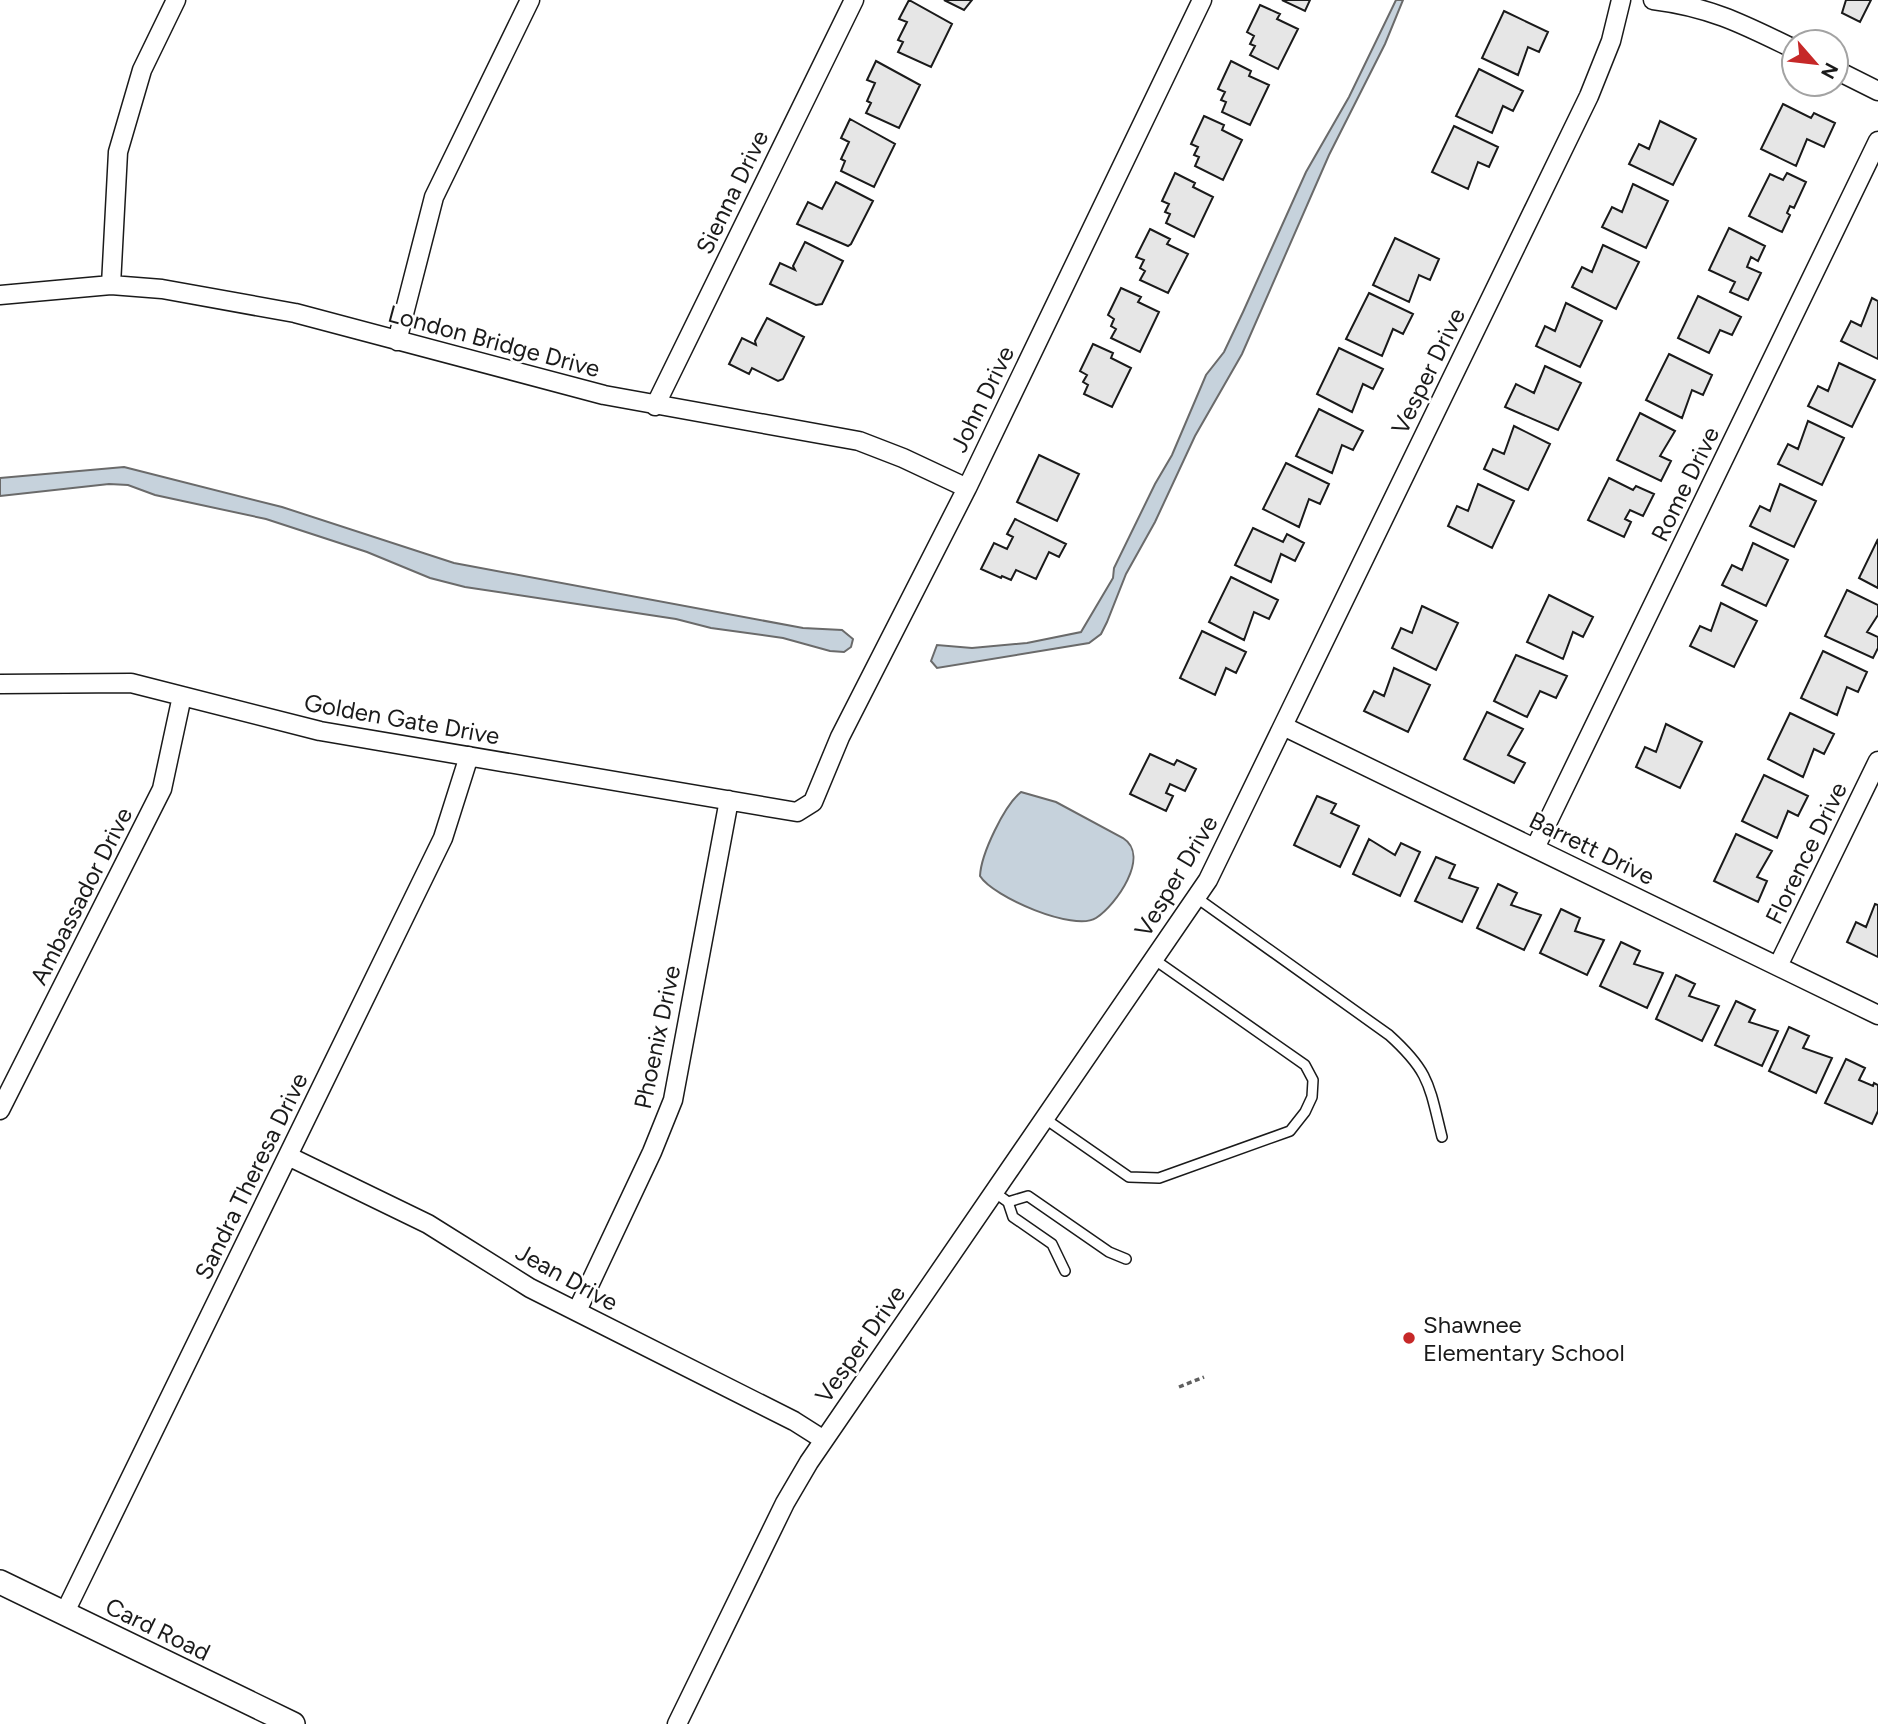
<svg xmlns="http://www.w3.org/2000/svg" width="1878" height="1724" viewBox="0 0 1878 1724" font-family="Figtree,sans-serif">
	<rect width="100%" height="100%" fill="#fff"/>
	<path fill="#c6d2dc" stroke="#6a6a6a" stroke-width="2" d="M1396 0H1403L1385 44 1329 155 1242 354 1195 436 1155 522 1126 574 1107 622 1101 634 1089 643 937 668 931 661 937 645 972 648 1027 643 1081 632 1113 578 1114 568 1155 484 1172 455 1206 375 1224 352 1243 312 1306 172 1349 97Z
		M124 467 282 507 454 563 803 628 842 630 853 639 851 647 844 652 830 651 783 638 711 628 676 619 465 587 430 578 367 552 266 519 155 495 128 485 109 484 0 496V478Z
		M1021 792 1056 802 1123 838C1151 856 1116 905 1096 918 1074 932 993 897 980 876 981 854 1004 806 1021 792Z"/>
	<path fill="#e6e6e6" stroke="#1a1a1a" stroke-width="2" d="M909 0 952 24 931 67 898 52 903 42 898 40 907 22 899 19Z
		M944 0H972L964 10Z
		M1282 0H1310L1305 11Z
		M1846 0H1871L1860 22 1842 13Z
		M1260 5 1280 14 1277 19 1298 29 1278 69 1250 55 1255 46 1250 44 1254 36 1247 32Z
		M1504 11 1548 32 1539 52 1528 47 1518 75 1482 58Z
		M876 61 920 85 899 128 866 113 871 103 867 101 875 83 867 80Z
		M1231 61 1251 71 1249 76 1269 85 1250 125 1222 112 1226 102 1221 100 1225 92 1218 89Z
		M1479 69 1523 91 1513 111 1503 106 1492 133 1456 116Z
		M1783 104 1811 118 1814 113 1835 123 1824 147 1807 139 1796 166 1761 149Z
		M1204 116 1224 125 1222 130 1242 140 1223 180 1195 166 1199 157 1194 155 1198 147 1191 144Z
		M850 119 895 144 874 187 841 171 845 161 841 159 849 142 841 138Z
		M1660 121 1696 139 1673 185 1629 164 1639 144 1649 149Z
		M1454 126 1498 147 1489 167 1478 162 1468 189 1432 172Z
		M1175 173 1195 183 1193 187 1213 197 1194 237 1166 223 1170 214 1165 212 1169 204 1162 201Z
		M1787 173 1806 182 1794 208 1790 206 1787 213 1790 215 1782 232 1749 216 1770 174 1783 180Z
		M836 182 873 201 851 244 848 246 797 224 808 202 822 209Z
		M1633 184 1668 201 1646 248 1602 227 1612 207 1622 212Z
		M1729 228 1765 246 1758 261 1751 257 1747 267 1761 273 1748 300 1730 292 1735 282 1709 270Z
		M1150 229 1170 239 1167 244 1188 254 1168 293 1140 280 1145 271 1140 268 1144 260 1136 257Z
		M1395 238 1439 259 1430 280 1419 275 1409 302 1373 285Z
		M805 242 843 261 822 304 816 305 770 284 780 263 795 270 793 266Z
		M1603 245 1639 262 1616 309 1572 287 1582 267 1592 272Z
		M1121 288 1141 297 1138 302 1159 312 1140 352 1111 338 1116 329 1111 326 1114 319 1108 315Z
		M1369 293 1413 314 1403 334 1393 329 1382 356 1346 339Z
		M1698 296 1741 317 1732 335 1720 330 1709 353 1678 338Z
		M1872 298 1878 301V359L1841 341 1851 321 1861 326Z
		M1566 303 1602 321 1580 367 1536 346 1545 326 1555 331Z
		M767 318 804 337 783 379 778 381 752 368 749 374 729 364 742 338 756 345 755 341Z
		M1093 344 1113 353 1111 358 1131 368 1112 407 1084 394 1088 385 1083 382 1087 375 1080 371Z
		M1339 348 1383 369 1373 389 1363 384 1352 412 1317 394Z
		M1669 354 1712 375 1703 395 1692 390 1682 418 1646 400Z
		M1839 363 1875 380 1852 427 1808 406 1818 386 1828 391Z
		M1545 366 1581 383 1558 430 1505 407 1516 384 1534 393Z
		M1319 409 1363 431 1353 450 1342 445 1332 473 1296 456Z
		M1640 413 1675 431 1660 456 1671 461 1661 481 1617 460Z
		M1808 421 1844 438 1822 485 1778 464 1788 444 1798 449Z
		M1514 426 1550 444 1528 490 1484 469 1493 449 1504 454Z
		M1039 455 1079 474 1057 521 1017 502Z
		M1286 463 1329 484 1320 504 1309 499 1299 527 1263 509Z
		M1609 478 1633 490 1636 486 1654 494 1643 516 1630 510 1625 519 1631 522 1624 537 1588 520Z
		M1478 484 1514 501 1492 548 1448 526 1457 506 1468 511Z
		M1780 484 1816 501 1794 547 1750 526 1760 506 1770 511Z
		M1015 519 1066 544 1059 557 1049 552 1036 579 1016 570 1011 580 1002 576 1001 578 981 569 994 543 1007 549 1013 537 1007 534Z
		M1253 528 1283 542 1287 534 1304 543 1295 561 1281 554 1271 582 1235 565Z
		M1878 539V588L1859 578Z
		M1753 543 1788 560 1766 606 1722 585 1732 565 1742 570Z
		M1231 577 1278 600 1269 619 1254 612 1244 640 1209 622Z
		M1847 590 1878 605V615L1867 632 1878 637V648L1873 658 1825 636Z
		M1549 595 1593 617 1583 637 1573 632 1563 659 1527 642Z
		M1721 603 1757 621 1734 667 1690 646 1700 626 1711 631Z
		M1422 606 1458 623 1436 670 1392 648 1401 628 1412 633Z
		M1202 631 1246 652 1236 673 1226 668 1215 695 1180 678Z
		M1823 651 1867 672 1858 692 1847 687 1837 715 1801 698Z
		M1516 655 1567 676 1556 698 1540 691 1527 717 1494 701Z
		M1394 668 1430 685 1408 732 1364 711 1374 691 1384 696Z
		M1487 712 1523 729 1508 755 1525 763 1514 783 1464 759Z
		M1790 713 1834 734 1824 754 1814 749 1803 777 1768 759Z
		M1666 724 1702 742 1680 788 1636 767 1645 747 1656 752Z
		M1150 754 1174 765 1177 760 1196 769 1185 791 1170 784 1166 793 1173 796 1166 811 1130 794Z
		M1764 775 1808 796 1798 816 1788 811 1777 838 1742 821Z
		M1317 796 1336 804 1331 813 1359 826 1340 867 1294 845Z
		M1736 834 1772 851 1757 877 1767 881 1758 902 1714 881Z
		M1369 839 1395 855 1401 843 1420 852 1400 896 1353 874Z
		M1436 857 1455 865 1449 878 1478 888 1462 922 1415 901Z
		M1498 884 1517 893 1511 905 1541 915 1524 950 1477 928Z
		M1875 904 1878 905V957L1847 942 1856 922 1866 927Z
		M1561 909 1580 918 1575 931 1604 940 1587 975 1540 953Z
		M1621 942 1640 951 1634 964 1663 973 1647 1008 1600 986Z
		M1676 975 1695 984 1689 996 1719 1006 1702 1041 1656 1019Z
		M1736 1001 1755 1010 1749 1022 1778 1031 1762 1066 1715 1045Z
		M1789 1027 1809 1036 1803 1048 1832 1058 1816 1093 1769 1071Z
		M1846 1059 1865 1068 1859 1080 1873 1086 1874 1083 1878 1085V1111L1872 1124 1825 1103Z"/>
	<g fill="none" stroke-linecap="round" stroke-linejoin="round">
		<g stroke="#1a1a1a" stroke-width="12">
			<path id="service" d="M1197 898 1389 1035C1430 1072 1429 1085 1442 1137
				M1044 1118 1129 1177 1159 1178 1290 1131 1305 1112 1312 1097 1313 1080 1305 1065 1155 960
				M994 1192 1008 1202 1013 1217 1052 1244 1065 1271
				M1008 1202 1028 1196 1109 1252 1126 1259"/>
		</g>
		<g stroke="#1a1a1a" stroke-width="21">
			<path id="minor" d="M1653 0C1710 7 1743 24 1794 49
				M1836 70 1878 91
				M111 285 118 152 142 70 176 0
				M0 295 111 285 162 289 295 313 604 395 859 441 903 458 967 488
				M397 341 434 197 530 0
				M655 406 854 0
				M0 684 131 683 320 731 797 812 813 802 840 737 967 488 1202 0
				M1283 726 1878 1015
				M1535 848 1878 141
				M1778 966 1878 761
				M0 1110 162 789 182 696
				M288 1156 428 1224 530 1288 794 1421 824 1440
				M577 1311 652 1152 673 1100 729 800
				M65 1612 443 838 469 756
				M677 1724 785 1503 809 1462 1208 880 1589 96 1611 41 1621 0"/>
		</g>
		<g stroke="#1a1a1a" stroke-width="26">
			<path id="tertiary" d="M0 1582 293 1724"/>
		</g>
		<path stroke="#5f5f5f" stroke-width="3.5" stroke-dasharray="5 3.5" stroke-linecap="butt" d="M1179 1387 1204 1377"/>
		<use href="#service" stroke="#fff" stroke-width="9"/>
		<use href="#minor" stroke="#fff" stroke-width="18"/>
		<use href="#tertiary" stroke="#fff" stroke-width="23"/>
	</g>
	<circle fill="#c62828" stroke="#fff" stroke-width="2.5" cx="1409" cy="1338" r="7"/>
	<g text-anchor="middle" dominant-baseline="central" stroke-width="5" stroke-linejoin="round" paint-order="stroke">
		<g font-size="24" fill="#1a1a1a" stroke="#fff">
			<text transform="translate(732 192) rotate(-64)">Sienna Drive</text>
			<text transform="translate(494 341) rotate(15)">London Bridge Drive</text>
			<text transform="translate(1428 371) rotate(-64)">Vesper Drive</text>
			<text transform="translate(982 399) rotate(-64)">John Drive</text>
			<text transform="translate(1685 484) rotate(-64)">Rome Drive</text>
			<text transform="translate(402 719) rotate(10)">Golden Gate Drive</text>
			<text transform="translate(1592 848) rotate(26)">Barrett Drive</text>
			<text transform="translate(1806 853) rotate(-64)">Florence Drive</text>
			<text transform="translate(1176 876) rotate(-59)">Vesper Drive</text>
			<text transform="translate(81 896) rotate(-63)">Ambassador Drive</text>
			<text transform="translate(657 1037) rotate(-78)">Phoenix Drive</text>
			<text transform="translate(251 1176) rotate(-64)">Sandra Theresa Drive</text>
			<text transform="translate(567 1277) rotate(29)">Jean Drive</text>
			<text transform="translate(860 1344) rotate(-55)">Vesper Drive</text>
			<text transform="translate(158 1629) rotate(26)">Card Road</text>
		</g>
		<g font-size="24" fill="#1a1a1a" stroke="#fff" text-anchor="start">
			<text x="1423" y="1324">Shawnee<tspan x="1423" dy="28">Elementary School</tspan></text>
		</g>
	</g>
	<g transform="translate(1815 63) rotate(118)"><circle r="33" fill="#ffffff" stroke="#a3a3a3" stroke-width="2"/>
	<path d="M0-5L12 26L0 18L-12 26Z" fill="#c62828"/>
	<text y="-10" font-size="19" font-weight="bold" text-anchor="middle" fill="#1a1a1a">N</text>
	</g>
</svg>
